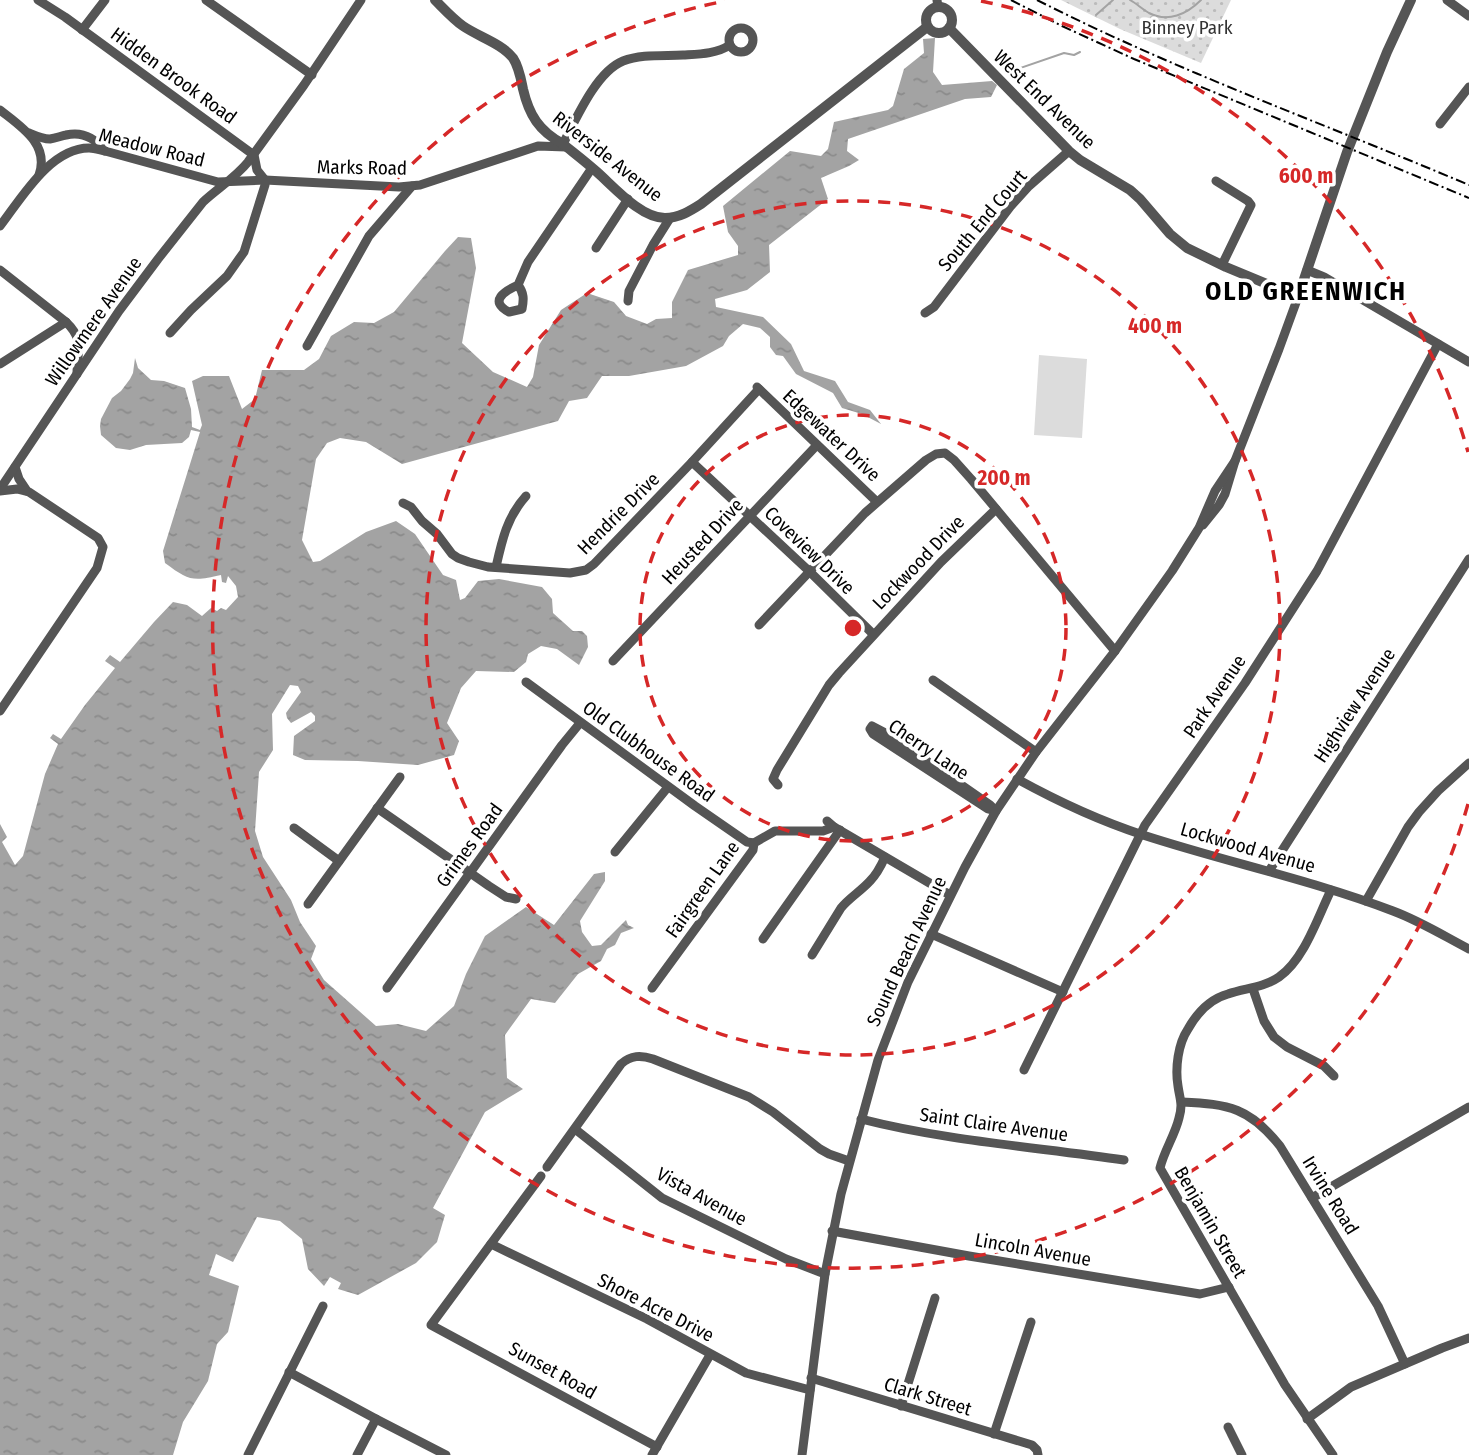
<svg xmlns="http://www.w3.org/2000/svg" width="1469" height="1455" font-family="'Fira Sans Condensed',sans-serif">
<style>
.park{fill:url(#park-dots)}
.pitch{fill:#dcdcdc}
.water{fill:url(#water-ripples)}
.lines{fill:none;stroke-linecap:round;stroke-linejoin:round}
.stream{stroke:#a3a3a3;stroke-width:2}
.minor{stroke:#555;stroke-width:9}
.tertiary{stroke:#555;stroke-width:10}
.rail{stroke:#000;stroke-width:2;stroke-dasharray:10 3.5 2 3.5;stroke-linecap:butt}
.ring{fill:none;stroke:#d62828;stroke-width:3.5;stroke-dasharray:12 9}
.labels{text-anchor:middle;stroke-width:7;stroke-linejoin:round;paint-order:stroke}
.park-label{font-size:19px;fill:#333;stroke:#fff}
.street-label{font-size:19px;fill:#000;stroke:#fff}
.district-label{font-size:26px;font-weight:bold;letter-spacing:2px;fill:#000;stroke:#fff}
.centre{fill:#d62828;stroke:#fff;stroke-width:3.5}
.ring-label{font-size:21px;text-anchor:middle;font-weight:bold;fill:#d62828;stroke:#fff;stroke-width:7;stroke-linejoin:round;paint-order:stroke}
</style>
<defs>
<pattern id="park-dots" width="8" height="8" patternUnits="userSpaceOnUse" patternTransform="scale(1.75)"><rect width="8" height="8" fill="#dcdcdc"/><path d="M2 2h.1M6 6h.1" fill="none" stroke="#bbb" stroke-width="1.8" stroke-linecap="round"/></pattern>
<pattern id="water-ripples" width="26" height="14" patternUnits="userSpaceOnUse" patternTransform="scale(1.75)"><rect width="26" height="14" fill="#a3a3a3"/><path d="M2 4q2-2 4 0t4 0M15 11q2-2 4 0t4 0" fill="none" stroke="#8b8b8b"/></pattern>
</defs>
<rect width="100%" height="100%" fill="#fff"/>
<path class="park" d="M1061,0H1231L1201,63L1120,29Z"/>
<path class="pitch" d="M1039,355L1087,359L1082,438L1034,435Z"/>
<path class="water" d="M935,38L933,72L942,85L992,81L997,85L991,97L965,99L848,139L847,151L859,160L849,166L821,178L828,199L769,245L770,272L747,290L715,299L716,307L763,317L791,344L804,371L835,381L848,402L870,410L881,424L862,414L842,408L833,393L796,374L783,356L776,355L770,347V337L760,328L743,324L729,336L723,346L686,366L629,376H602L587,398L569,401L558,421L402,464L366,442L340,438L327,443L316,459L302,540L313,562L320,561L366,532L396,521L415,534L443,575L456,580L460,600L465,598L478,581L499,579L542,587L552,599L553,613L573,631H582L587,636L588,647L579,665L557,649L541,646L528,654L526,662L514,672L476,671L461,688L447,723L459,741L454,755L418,765L358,761L305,760L293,755L294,736L315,721V716L311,712L291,723L287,718L286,713L301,692L298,686L290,685L272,714L273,750L259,772L255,831L263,857L291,900L300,922L316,946L311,959L324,980L376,1026L398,1024L426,1031L454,1006L466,974L485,936L526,907L554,925L594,874L605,872V881L580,921L582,932L592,946L601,945L626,920L628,925L634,928L621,933L615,945L607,949L601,961L578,974L555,1003L531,999L505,1035L507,1078L523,1089L485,1112L433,1208L445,1215L437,1242L416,1263L358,1295L338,1289L341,1283L330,1277L324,1286L308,1269L302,1239L280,1221L257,1217L233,1262L216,1254L209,1275L239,1286L228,1332L217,1344L208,1381L183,1422L173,1455H0V824L7,837L2,842L15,865L23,856L45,774L58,744L50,738L53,734L61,739L85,705L115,668L105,661L110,655L120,662L154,622L173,602L187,605L202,616L211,608L217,611L221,608L226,610L238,597L236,586L228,576L226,583L222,582L221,575C192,582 188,580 165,563L163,551L200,432L191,430L189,437L182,443L146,445L130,450L116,448L101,435L100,426L101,419L112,398L121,391L130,379L133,373L135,358L138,368L151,380L164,381L185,388L191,409L192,427L200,430L202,425L192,381L203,376H229L242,409L255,399L262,370H304L319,359L331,336L354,322L374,323L394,312L445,251L458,237L471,238L476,268L462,343L493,372L527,387L533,377L539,345L561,310L587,293L614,302L626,316L647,324L656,319L672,318V302L688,270L738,255V246L728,232L723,206L790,151L821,156L828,149L834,122L888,110L893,106L904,69L924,53L923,39Z"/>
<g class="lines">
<g class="stream">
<path d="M1130,0C1137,4 1142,9 1149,13C1168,23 1187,14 1201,0"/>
<path d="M1096,15L1113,0"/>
<path d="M1006,73L1064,53L1074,55L1080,52"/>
</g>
<g class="minor">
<path d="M38,0L65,17L254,155L257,170L265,180V185L244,252L227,276L191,310L170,333"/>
<path d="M206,0L312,75"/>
<path d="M937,0L938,7"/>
<path d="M1447,0L1469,16"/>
<circle cx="741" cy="40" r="12"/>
<path d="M82,30L105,0"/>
<path d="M0,110C20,126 50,144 39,175"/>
<path d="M1440,124L1469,87"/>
<path d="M29,133C36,136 42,139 50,139C56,138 61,136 66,135C83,131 95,138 105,151"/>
<path d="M563,144C576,119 596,72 623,61C641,54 663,56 683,55C699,54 716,54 730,45"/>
<path d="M1216,181L1248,201L1251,205L1222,265"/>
<path d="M0,226C21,199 50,148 89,148C94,148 100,150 105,151L218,182L265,180L399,187L420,185L538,146L566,147"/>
<path d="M596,248L628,199"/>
<path d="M0,270L66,322C85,340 77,351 77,374"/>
<path d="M1307,270L1324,277L1469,362"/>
<path d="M518,285C505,291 488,301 509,312L522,309C524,299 524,293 518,285L528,262L592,168"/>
<path d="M628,301L629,291L653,245L670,218"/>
<path d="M925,313L934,307L1010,207L1029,186L1069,151"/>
<path d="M307,346L369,236L412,186"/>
<path d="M0,364L66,322"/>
<path d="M757,387L877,502"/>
<path d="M692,462L809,571L873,634"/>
<path d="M15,467L19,479L27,491"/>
<path d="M0,489L119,311L158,259L203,202C218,188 235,178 248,162L304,85L361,0"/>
<path d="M0,491L17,489L29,492L98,538L103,547L97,568L0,711"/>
<path d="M403,503L411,507L422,521L437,534L452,554L458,558L469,562L488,567L570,573L586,570L594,564L692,462L759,389"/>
<path d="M1203,525L1219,505L1225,494L1235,461L1279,349L1298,297"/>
<path d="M496,567C502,540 507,517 526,496"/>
<path d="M759,625L865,513L926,460L936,454L945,453L954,460L971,479L1115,651"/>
<path d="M613,661L817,445"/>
<path d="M933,680L1036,752"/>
<path d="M526,682L695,806L747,842L754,843"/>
<path d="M872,726L891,736L990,805L996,811L988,809L873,734L870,729Z"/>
<path d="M1017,779C1057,801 1100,821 1143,835C1226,862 1312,880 1393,911C1420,921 1444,936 1469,949"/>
<path d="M778,785L773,779L777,770L829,685L839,673L941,562L996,509"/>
<path d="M377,808L489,886L506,897L516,899"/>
<path d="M827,821L834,827L950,895"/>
<path d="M294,828L339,861"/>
<path d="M615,852L668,787"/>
<path d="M1269,871L1469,559"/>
<path d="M1331,890C1318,917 1304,960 1279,977C1263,988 1245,988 1228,994C1210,999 1197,1013 1188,1029C1178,1044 1175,1068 1178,1086C1180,1100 1183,1104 1179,1118C1175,1135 1164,1151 1160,1168L1285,1385L1333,1455"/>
<path d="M1366,901L1408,827L1419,812L1438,791L1469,763"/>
<path d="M308,904L400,777"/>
<path d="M931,934L1063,992"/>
<path d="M763,939L840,830"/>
<path d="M812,955L841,908C849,898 861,891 870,881C877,874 881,866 885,857"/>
<path d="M387,988L562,745L580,723"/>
<path d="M652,988L753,850L754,843L775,831H823L834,827"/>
<path d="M1253,989L1264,1021L1274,1037L1287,1047L1324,1066L1334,1076"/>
<path d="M1024,1070L1145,825L1245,683L1317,571L1438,344"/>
<path d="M1182,1102C1229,1104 1250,1108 1280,1146L1378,1306L1405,1364"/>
<path d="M861,1119C947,1141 1036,1147 1124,1160"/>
<path d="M575,1129L662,1198L786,1259L825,1274"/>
<path d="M547,1167L621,1064C631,1055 641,1055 653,1059L749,1097L773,1112L820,1149L829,1154L849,1161"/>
<path d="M541,1176L431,1325L657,1447"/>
<path d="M1312,1198L1469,1107"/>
<path d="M832,1231L969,1256L1200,1294L1229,1287"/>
<path d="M491,1244L647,1319L746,1373L810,1390"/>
<path d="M289,1372L376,1419L446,1455"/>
<path d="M811,1378L1032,1445L1037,1450L1038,1455"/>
<path d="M901,1406L935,1298"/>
<path d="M1307,1419L1351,1387L1442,1348L1469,1338"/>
<path d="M1228,1427L1242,1455"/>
<path d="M994,1434L1031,1322"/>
<path d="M248,1455L323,1306"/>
<path d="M357,1455L376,1419"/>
<path d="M652,1455L710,1355"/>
<path d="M802,1455L825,1274L841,1194L878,1060L908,982L965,867L996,811L1036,752L1115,651L1172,571L1199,528L1215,491L1235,461"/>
</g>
<g class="tertiary">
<path d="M435,0C444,9 453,19 463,26C479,37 501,43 513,58C519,67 521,79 523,89C529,115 539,131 563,144C574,153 586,162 597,172C615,188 641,218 665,218C679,218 690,211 701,204L927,27"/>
<circle cx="939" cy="20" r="13"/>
<path d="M949,28L1069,151L1080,160L1130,190L1140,199L1170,234L1187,248L1226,267L1298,297L1347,152L1387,52L1411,0"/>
</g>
<g class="rail">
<path d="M1011,0L1062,26L1134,59L1469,198"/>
<path d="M1037,0C1177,71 1325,124 1469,185"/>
</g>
</g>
<g class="ring">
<circle cx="853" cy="628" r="213"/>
<circle cx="853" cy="628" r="427"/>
<path d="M1468 804A640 640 0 1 1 725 1M981 1A640 640 0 0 1 1468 452"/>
</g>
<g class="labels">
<g class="park-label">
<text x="1187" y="34">Binney Park</text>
</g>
<g class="street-label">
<text transform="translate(174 75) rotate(36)" y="7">Hidden Brook Road</text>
<text transform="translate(1045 99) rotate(44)" y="7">West End Avenue</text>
<text transform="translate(152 147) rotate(14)" y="7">Meadow Road</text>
<text transform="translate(608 156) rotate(38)" y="7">Riverside Avenue</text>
<text transform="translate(362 167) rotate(1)" y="7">Marks Road</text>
<text transform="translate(982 220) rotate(-50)" y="7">South End Court</text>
<text transform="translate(93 321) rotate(-55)" y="7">Willowmere Avenue</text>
<text transform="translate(832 435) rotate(43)" y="7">Edgewater Drive</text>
<text transform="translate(618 513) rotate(-45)" y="7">Hendrie Drive</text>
<text transform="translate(702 541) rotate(-47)" y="7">Heusted Drive</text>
<text transform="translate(810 550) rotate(44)" y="7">Coveview Drive</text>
<text transform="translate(918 562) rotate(-46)" y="7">Lockwood Drive</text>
<text transform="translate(1214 696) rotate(-56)" y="7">Park Avenue</text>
<text transform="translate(1354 705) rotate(-57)" y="7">Highview Avenue</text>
<text transform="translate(929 749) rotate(34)" y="7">Cherry Lane</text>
<text transform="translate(649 751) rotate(36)" y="7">Old Clubhouse Road</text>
<text transform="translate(469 845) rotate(-54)" y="7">Grimes Road</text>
<text transform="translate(1248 847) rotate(16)" y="7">Lockwood Avenue</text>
<text transform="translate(702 889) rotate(-55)" y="7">Fairgreen Lane</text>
<text transform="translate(906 951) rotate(-65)" y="7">Sound Beach Avenue</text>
<text transform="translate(994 1124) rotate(8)" y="7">Saint Claire Avenue</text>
<text transform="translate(1331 1195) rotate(58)" y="7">Irvine Road</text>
<text transform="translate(702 1196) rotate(29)" y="7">Vista Avenue</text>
<text transform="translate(1211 1222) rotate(60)" y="7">Benjamin Street</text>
<text transform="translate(1033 1249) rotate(10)" y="7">Lincoln Avenue</text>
<text transform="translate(656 1307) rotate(27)" y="7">Shore Acre Drive</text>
<text transform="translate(553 1370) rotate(29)" y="7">Sunset Road</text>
<text transform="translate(928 1396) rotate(17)" y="7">Clark Street</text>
</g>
<g class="district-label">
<text x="1306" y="300">OLD GREENWICH</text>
</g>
</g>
<circle cx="853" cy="628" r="10" class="centre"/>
<g class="ring-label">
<text x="1306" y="183">600 m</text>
<text x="1155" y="333">400 m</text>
<text x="1004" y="485">200 m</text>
</g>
</svg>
